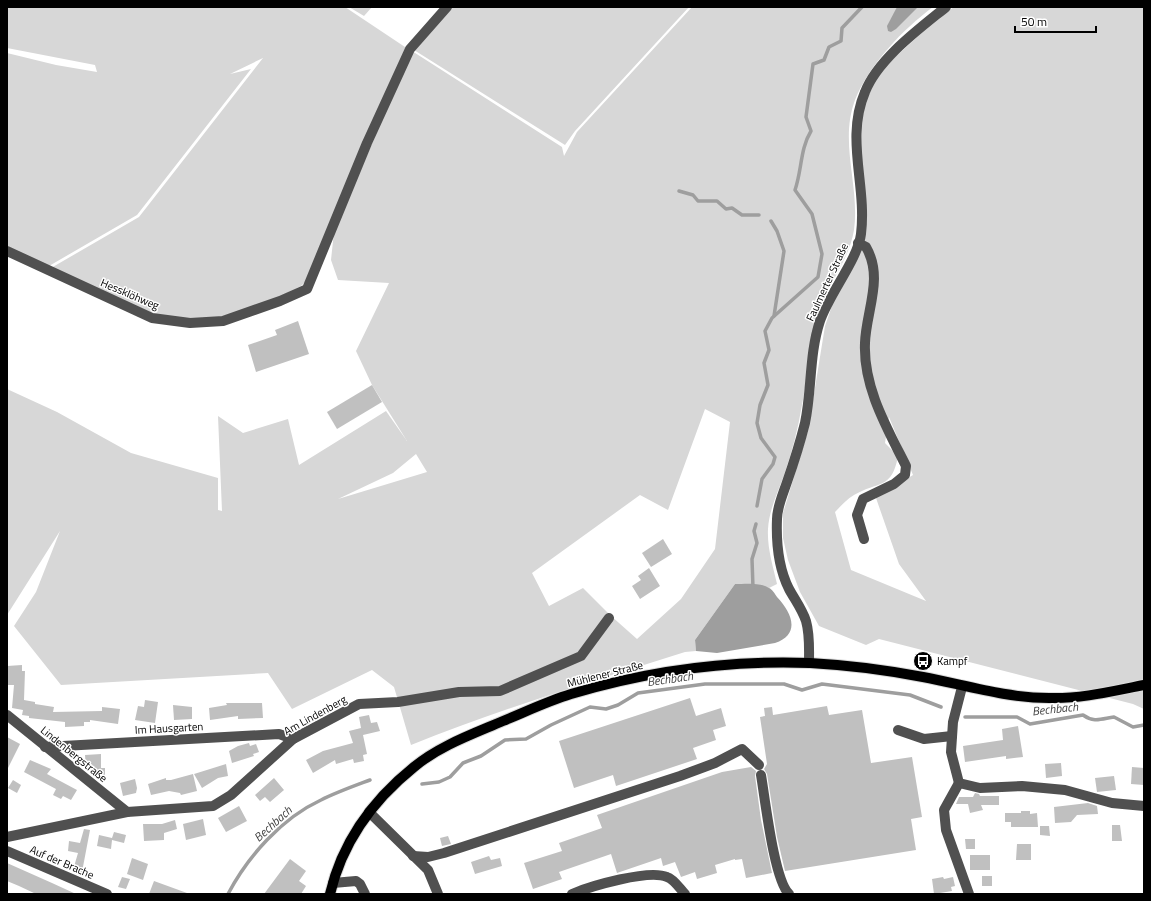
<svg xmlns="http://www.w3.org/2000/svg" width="1151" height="901" font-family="'Titillium Web',sans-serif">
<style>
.green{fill:#d7d7d7;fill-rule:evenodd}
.water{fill:#9e9e9e}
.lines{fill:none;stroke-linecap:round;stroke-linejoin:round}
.stream{stroke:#9e9e9e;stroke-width:3.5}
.building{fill:#c0c0c0}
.major-casing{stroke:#dbdbdb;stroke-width:12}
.minor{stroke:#505050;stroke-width:10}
.major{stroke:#000;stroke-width:10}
.labels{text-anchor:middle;stroke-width:3;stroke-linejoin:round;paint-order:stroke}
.street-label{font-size:11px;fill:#000;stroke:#fff}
.poi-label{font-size:11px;fill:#000;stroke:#fff;text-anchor:start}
.water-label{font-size:12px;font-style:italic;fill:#3f3f3f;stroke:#fff}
</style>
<rect width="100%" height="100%" fill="#fff"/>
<g class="green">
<path d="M7,7H345L408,49L308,279L301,286L273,300L232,316L201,319L175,318L152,313L51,268L139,217L263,58L230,74L251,69L137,215L49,266L7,247V53L56,65L97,72L95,65L7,48Z"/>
<path d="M349,7H372L364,16Z"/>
<path d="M449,7H689L575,131L565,145L414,50Z"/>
<path d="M692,7H933C903,29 869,65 855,100C839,143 860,186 854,230C849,261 826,286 817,316C809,345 808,375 802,405C798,429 792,452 784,475C778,492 769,510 768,529C767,548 773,566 777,584L769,588L752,584H735L695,640L696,651L685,652C593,681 500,709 411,745L394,687L372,670L292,709L268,673L61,685L14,626L36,592L60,531L7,615V389L57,412L131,453L218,478V510L222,511L218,416L243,433L288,419L299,465L386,411L407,441L372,385L356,351L389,283L338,280L331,260L334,232L412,51L562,147L564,156L577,132ZM705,409L730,422L715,549L681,599L637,639L610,615L583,588L549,606L532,573L640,495L668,510ZM416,454L427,472L338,499L393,473Z"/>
<path d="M954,7H1144V709L1133,704L879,639L866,645L819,626L800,592L788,560L783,538V513L808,431L825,326L834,300L864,242L867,213L860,159L862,109L879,72L939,17ZM889,417L913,475L876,498L899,564L926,601L851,570L835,512C841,506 847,499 854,495C878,481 892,490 898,456L885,443Z"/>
</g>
<g class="water">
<path d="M897,7H918L896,29L891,32L888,31L887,26Z"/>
<path d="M735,584C745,584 760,582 769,588C772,589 775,594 777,597C792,613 801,634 775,643L717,653L696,651L695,640Z"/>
</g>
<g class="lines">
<g class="stream">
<path d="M679,191L693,195L698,201H717L726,209L732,208L742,215H759"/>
<path d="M771,221L777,231L784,251L774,316"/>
<path d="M757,506L762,479L773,464L775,457L761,438L757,423L760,405L768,385L764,363L769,350L765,331L772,318L818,277L822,254L812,214L795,190C802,170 800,149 811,131L806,117L813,64L824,60L829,47L841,41L842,28L862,7"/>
<path d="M753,588L752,559L757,543L754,531L756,524"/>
<path d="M965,717H1017L1030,724L1083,715C1094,723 1101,719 1114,717L1133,727L1144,725"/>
<path d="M422,784L439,782L450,777L463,763L481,756L505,740L526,739L551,725L590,707L606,709L618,705L638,693L705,684H784L802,690L822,684L910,695L941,707"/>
<path d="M228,894C248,856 282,818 321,800C337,792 354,786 370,780"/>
</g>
</g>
<g class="building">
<path d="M298,321L309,354L256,372L248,345L277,335L275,330Z"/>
<path d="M372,385L382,402L337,429L327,412Z"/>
<path d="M663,539L672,554L651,567L642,553Z"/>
<path d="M649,568L660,586L640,599L632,586L641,580L638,576Z"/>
<path d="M22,665V671H25L24,700L35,702V704L54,707L53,712L102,711V707L120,709L118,724L90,720V722H84V726L65,727V722L29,718V716L22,715L23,710L12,708L14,685H7V666Z"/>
<path d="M690,698L696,716L721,708L726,726L713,730L716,740L693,748L697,759L616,786L613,775L574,788L559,741Z"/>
<path d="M145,700L158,702L155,723L135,720L138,706L144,707Z"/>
<path d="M226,703H262L263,718L238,719V716L210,720L209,708L227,705Z"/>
<path d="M173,705L192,707V719L174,720Z"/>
<path d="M827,706L829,715L862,710L871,763L912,757L922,817L911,819L916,850L785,871L777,837L767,774L764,769L767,764L760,717L765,716L764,708L772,707L773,715Z"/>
<path d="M369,715L371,723L377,722L380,731L363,735L367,754L363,755L364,761L354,763L353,759L336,764L335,760L313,773L306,760L323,751L353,743L349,731L361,728L359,717Z"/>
<path d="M1018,726L1023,757L1006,759V756L965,762L963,746L1003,740L1002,729Z"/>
<path d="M7,737L20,744L7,770Z"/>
<path d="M249,743L250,746L256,744L259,752L253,754L254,756L232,763L229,751L238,746Z"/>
<path d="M101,754V768H105V777L97,778L96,768L86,769L85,755Z"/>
<path d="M30,760L51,769L47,774L77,790L71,800L63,796L61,799L53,795L56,789L24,772Z"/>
<path d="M1061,763L1062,776L1046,778L1045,764Z"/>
<path d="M226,764L228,776L218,778L202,788L194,774Z"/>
<path d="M751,767L756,771L755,776L761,820L772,873L746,878L742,859L735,860V859L715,865L717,873L697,879L695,872L681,877L675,862L663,866L661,858L617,873L611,854L559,872L562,879L533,889L524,863L562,851L559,843L602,828L597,815L722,772Z"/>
<path d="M1132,767L1144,768V785L1131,784Z"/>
<path d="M193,774L197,791L181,795L180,793L169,791L151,795L148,784L166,778V780H171Z"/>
<path d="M1114,776L1116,790L1097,792L1095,778Z"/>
<path d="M274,778L284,790L270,802L265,797L260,801L255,795Z"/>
<path d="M135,779L137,788L136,793L123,796L120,783Z"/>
<path d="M13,780L21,785L17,793L8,788Z"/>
<path d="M975,793L979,794L980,796H999V805H981L983,810L970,813L968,804H956L959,797H973Z"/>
<path d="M1088,803L1097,806L1098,814L1077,815L1071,822L1055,823L1054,807Z"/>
<path d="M239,806L247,821L226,832L218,818Z"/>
<path d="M1021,811H1030V814L1037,813L1038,827H1011V822H1005V813H1021Z"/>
<path d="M203,819L206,835L186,840L183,824Z"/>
<path d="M175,820L177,829L164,833V840L144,841L143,824H162Z"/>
<path d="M1112,825H1120L1122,841H1112Z"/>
<path d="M1040,826H1049L1050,836L1040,835Z"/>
<path d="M84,829L90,830L82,872L73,870L78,853L68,851L69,841L80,843Z"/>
<path d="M114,832L126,835L124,843L112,840L111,849L97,846L99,835L112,838Z"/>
<path d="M448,836L451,844L442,846L440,838Z"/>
<path d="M965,839H975V849H966Z"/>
<path d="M1017,844H1031V860H1016Z"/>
<rect x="970" y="855" width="20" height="15"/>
<path d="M489,856L491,860L500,858L502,866L475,874L471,862Z"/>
<path d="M132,858L148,864L143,880L127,874Z"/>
<path d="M290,859L306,871L299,881L306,886L301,894H264Z"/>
<path d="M7,863L52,883L76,894H36L19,886L7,881Z"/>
<rect x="982" y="876" width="10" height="10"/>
<path d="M122,877L130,879L126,889L118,887Z"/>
<path d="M943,877L944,879L953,877L955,886L951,887L952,891L934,894L932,879Z"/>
<path d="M154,881L187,893V894H149Z"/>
</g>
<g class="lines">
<g class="major-casing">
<path id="major" d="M330,894C342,843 373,800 414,767C439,746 473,734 503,721C525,712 548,701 571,694C648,671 729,660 810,663C848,665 886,670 923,677C965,685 1006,698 1049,698C1081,699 1113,691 1144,685"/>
</g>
<g class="minor">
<path d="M858,243L866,247C884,278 866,311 865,343C863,387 887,428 906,466L905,475L894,484L863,499L857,515L864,539"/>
<path d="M7,251L152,318L190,323L223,321L280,301L307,289L367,143L410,49L447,7"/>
<path d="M809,663C809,649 810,635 806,621C802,609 795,600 789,589C778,567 776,544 777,519C777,507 783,494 787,482C794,462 800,443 805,423C812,390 809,354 820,321C829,294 858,259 861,234C867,185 845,139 865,92C878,59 919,29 946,7"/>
<path d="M962,687L953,722L951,752L959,783L980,788L1022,786L1065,790L1112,803L1144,806"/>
<path d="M7,715L127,812"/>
<path d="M898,730L924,739L952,736"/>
<path d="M45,747L279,734L293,739"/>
<path d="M761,775C765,798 774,880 789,894"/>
<path d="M959,783L944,810L946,830L969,894"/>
<path d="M369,812L428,870L438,894"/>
<path d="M7,837L127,812L213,806L231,795L293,739L359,704L398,702L459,692L500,691L581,656L609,618"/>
<path d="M7,851L107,894"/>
<path d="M413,856L428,857L444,853L680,776L715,763L742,749L759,765"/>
<path d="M333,883L356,881L360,884L365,894"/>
<path d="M572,894C591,886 649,869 667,877C674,879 680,889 685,894"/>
</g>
<use href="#major" class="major"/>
</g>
<defs>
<g id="bus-disc" transform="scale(1)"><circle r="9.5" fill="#000" stroke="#fff"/><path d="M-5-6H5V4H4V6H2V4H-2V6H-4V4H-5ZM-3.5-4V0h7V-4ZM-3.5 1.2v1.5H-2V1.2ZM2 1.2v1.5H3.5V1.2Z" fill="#fff"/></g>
</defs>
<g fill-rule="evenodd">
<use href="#bus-disc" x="923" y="661"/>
</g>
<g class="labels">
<g class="street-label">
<text transform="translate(827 282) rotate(-65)" y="4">Faulmerter Straße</text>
<text transform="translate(130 294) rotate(23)" y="4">Hessklöhweg</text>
<text transform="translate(605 674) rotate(-14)" y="4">Mühlener Straße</text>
<text transform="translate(315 715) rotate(-29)" y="4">Am Lindenberg</text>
<text transform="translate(169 728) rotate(-3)" y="4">Im Hausgarten</text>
<text transform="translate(74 754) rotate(39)" y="4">Lindenbergstraße</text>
<text transform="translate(62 862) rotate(23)" y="4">Auf der Brache</text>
</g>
<g class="poi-label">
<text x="937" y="665">Kampf</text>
</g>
<g class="water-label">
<text transform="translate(670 679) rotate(-8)" y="4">Bechbach</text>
<text transform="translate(1055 709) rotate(-6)" y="4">Bechbach</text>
<text transform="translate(273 824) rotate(-42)" y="4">Bechbach</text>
</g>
</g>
<rect width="1151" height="901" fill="none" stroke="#000000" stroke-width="16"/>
<path d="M1015 26v6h81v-6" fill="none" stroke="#000000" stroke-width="2"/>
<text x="1021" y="26" font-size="12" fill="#000000" stroke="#ffffff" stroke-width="3" paint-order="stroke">50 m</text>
</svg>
